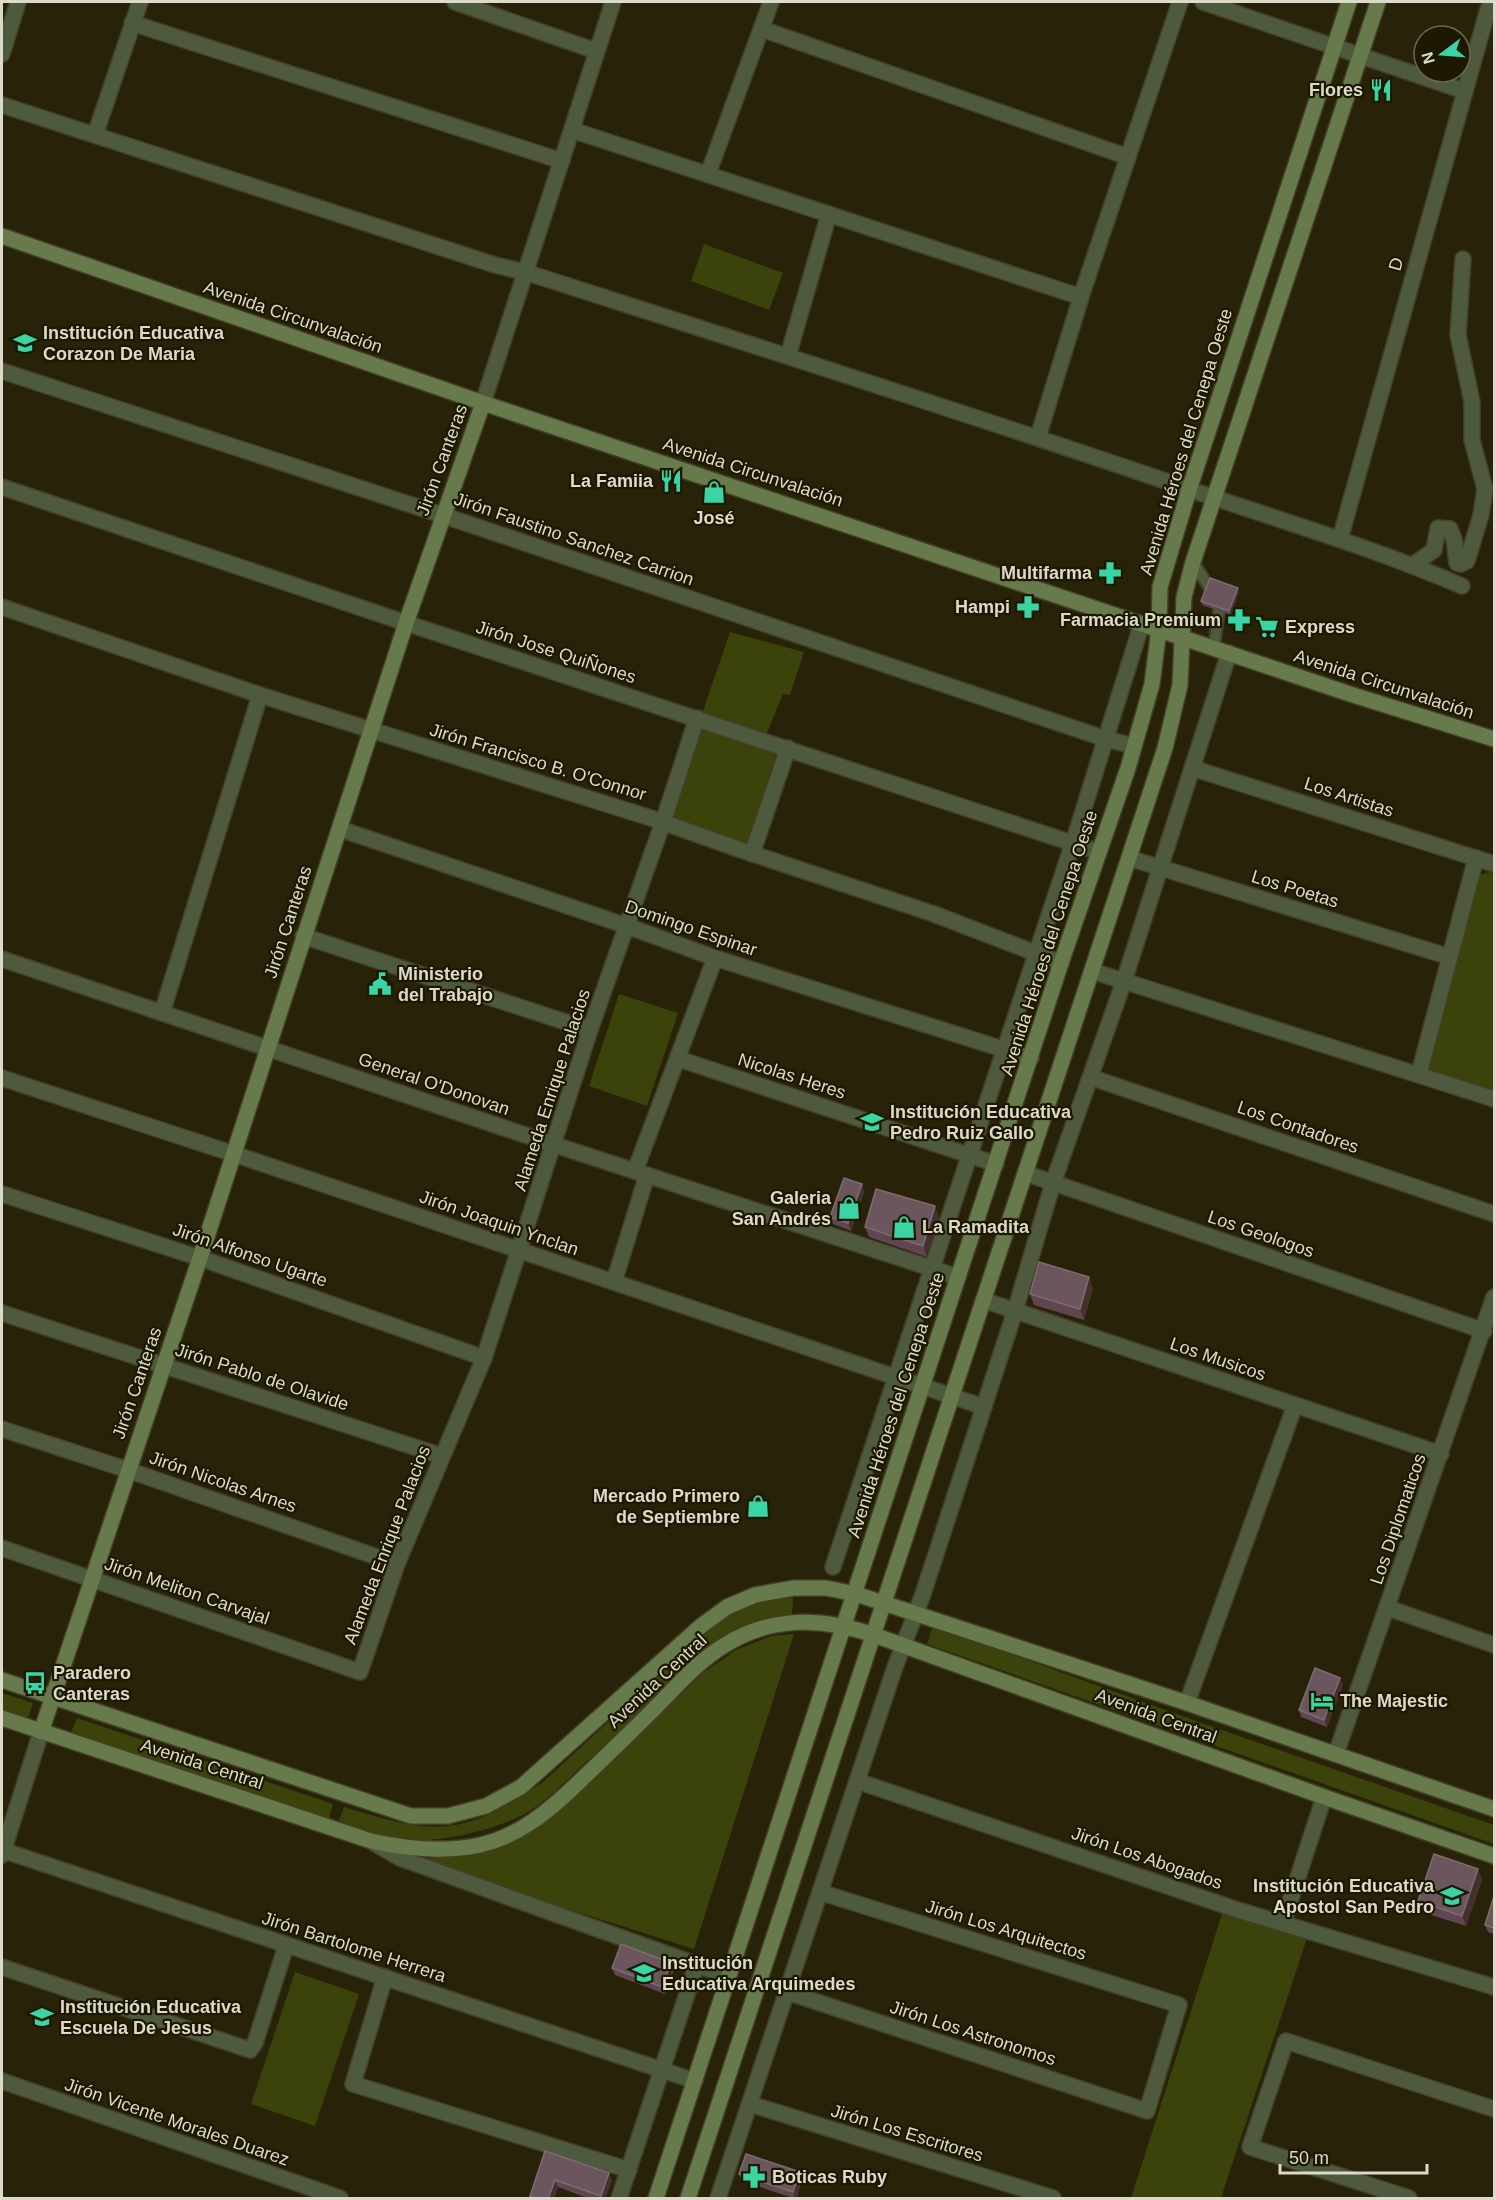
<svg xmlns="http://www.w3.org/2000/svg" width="1496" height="2200" font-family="Arial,sans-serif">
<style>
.green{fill:#3c430a}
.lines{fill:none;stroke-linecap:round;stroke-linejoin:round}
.lane-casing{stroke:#443f27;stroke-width:14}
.street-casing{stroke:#443f27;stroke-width:18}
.secondary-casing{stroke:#443f27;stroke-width:18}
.lane{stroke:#4e5a3e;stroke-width:10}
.street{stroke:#4e5a3e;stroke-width:15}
.secondary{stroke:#677a4c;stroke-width:15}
.wall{fill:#5f4651}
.shaded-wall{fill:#43312e}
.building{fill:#6c565e;stroke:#7e6b6f;stroke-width:1.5}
.labels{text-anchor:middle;stroke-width:4.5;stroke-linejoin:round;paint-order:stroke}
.poi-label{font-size:18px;font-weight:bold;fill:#dddacb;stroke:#1d1801;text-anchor:start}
.street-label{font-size:18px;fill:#dddacb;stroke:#1d1801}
</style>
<rect width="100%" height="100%" fill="#272208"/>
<g class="green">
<path d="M704,244L783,273L769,310L691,281Z"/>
<path d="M730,632L804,652L790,695L783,694L766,735L702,714Z"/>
<path d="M700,724L777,751L746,848L666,821Z"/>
<path d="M1489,872L1494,874V1092L1428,1070L1480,875Z"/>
<path d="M619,994L678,1013L647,1106L589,1086Z"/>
<path d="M784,1597L793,1598L792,1614C737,1618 714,1642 676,1678C644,1709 612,1739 580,1768C564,1782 549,1799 531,1810C504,1828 446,1842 413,1840C388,1839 363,1829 339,1821L344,1807C435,1835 461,1838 542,1783L720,1619L747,1606Z"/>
<path d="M933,1626L1196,1721L1494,1825V1844L927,1644Z"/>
<path d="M794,1634L694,1949L416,1861L490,1847L541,1825L703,1673L736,1650L771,1636Z"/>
<path d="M2,1693L33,1703L28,1718L2,1710Z"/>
<path d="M77,1718L333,1804L329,1818L71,1732Z"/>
<path d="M1223,1911L1308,1935L1221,2198H1131Z"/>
<path d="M295,1972L359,1994L315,2126L251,2104Z"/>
</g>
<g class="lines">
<g class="lane-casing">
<g id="lane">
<path d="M1193,562L1209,587"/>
<path d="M1214,647L1219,610"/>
</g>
</g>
<g class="street-casing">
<g id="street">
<path d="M455,2L596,51"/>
<path d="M1203,2L1464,91"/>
<path d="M132,23L562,161"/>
<path d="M762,29L1128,157"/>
<path d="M2,54L18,2"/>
<path d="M2,105L495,265L525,272C743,342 961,411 1177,485C1272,518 1369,546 1462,586"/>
<path d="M572,130L1081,297"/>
<path d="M95,135L140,2"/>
<path d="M708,174L771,2"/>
<path d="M788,356L829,214"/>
<path d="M2,371L442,515L1106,739L1134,746"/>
<path d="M483,403L613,2"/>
<path d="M1038,437L1081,297L1180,2"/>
<path d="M2,487L406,623L1099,852"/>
<path d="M1340,539L1488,9L1493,2"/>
<path d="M1413,565L1434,550L1438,528L1450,529L1454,539L1457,563L1461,564L1467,561L1481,515L1485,489L1472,440V402L1458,335L1463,259"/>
<path d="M2,607L260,695L654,819L738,849L934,914L1061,963"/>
<path d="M1192,768L1494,864"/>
<path d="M340,829L627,926L715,958L1031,1058"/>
<path d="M752,854L788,748"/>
<path d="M1129,858L1450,957"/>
<path d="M303,936L590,1030"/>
<path d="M2,959L540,1140L958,1277"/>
<path d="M1092,971L1494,1099"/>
<path d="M162,1013L260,695"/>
<path d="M679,1059L996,1164"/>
<path d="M1419,1074L1476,858"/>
<path d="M1090,1077L1494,1214"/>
<path d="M2,1078L234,1154L984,1407"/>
<path d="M635,1171L715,958"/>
<path d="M1025,1173L1484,1331"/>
<path d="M2,1194L200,1258L484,1358"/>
<path d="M614,1282L647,1175"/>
<path d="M983,1300L1441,1454"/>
<path d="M2,1313L442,1456"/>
<path d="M2,1429L128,1470L397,1564"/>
<path d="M2,1548L360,1672L397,1564L484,1358L590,1030L663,822L697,718"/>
<path d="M833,1567L1073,843L1142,623"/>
<path d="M1388,1608L1494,1645"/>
<path d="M1187,1703L1295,1405"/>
<path d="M1336,1754L1494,1297"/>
<path d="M857,1781L1238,1910L1494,1987"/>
<path d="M374,1843L400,1858L728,1976"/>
<path d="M2,1850L695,2081"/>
<path d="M2,1855L41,1732"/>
<path d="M1283,1923L1324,1797"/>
<path d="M2,1967L250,2050L255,2043L286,1946"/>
<path d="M385,1977L353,2084L629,2170"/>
<path d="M787,1992L1147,2111L1179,2005L820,1892"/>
<path d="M2,2081L340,2198"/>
<path d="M750,2104L1053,2198"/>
<path d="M619,2198L697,1964"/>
<path d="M718,2198L895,1667L923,1594L1015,1311L1053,1183L1124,981L1229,653"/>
<path d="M1409,2198L1250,2147L1286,2041L1494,2109"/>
</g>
</g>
<g class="secondary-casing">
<g id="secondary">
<path d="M2,236L483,403L1353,695L1494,739"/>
<path d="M2,1680L411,1816H448L486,1806L521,1787L701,1626L727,1607L755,1595L794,1588H826L856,1594L1187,1703L1494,1809"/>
<path d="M2,1718L371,1841C407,1849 443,1853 480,1845C520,1836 550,1810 579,1782C604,1758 629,1734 654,1709C676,1687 698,1661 725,1645C773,1615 823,1618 874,1635L1330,1799L1494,1856"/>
<path d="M41,1732L200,1258L406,623L483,403"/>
<path d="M656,2198L1061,963L1128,768L1152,684L1159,629L1160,587L1189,490L1349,2"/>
<path d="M688,2198L1165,748L1180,685L1184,597L1193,562L1378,2"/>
</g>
</g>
<use href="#lane" class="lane"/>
<use href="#street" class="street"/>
<use href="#secondary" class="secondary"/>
</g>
<g class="wall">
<path d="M1239,592L1231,615L1202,605L1201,601Z"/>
<path d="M862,1184L864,1192L851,1231L833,1224L830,1217Z"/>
<path d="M939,1217L927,1257L869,1237L865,1227Z"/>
<path d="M1093,1288L1084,1320L1034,1305L1030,1294Z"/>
<path d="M1343,1685L1327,1727L1301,1717L1299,1710Z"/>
<path d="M1478,1869L1482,1880L1466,1926L1422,1912L1418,1901Z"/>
<path d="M1494,1896V1934L1488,1932L1485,1925Z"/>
<path d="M612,1968L674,1971L665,1994L615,1975Z"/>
<path d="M545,2151L609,2173L612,2181L605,2199H590L558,2187L554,2199H531L530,2196Z"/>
<path d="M800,2172L802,2179L796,2199L742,2181L739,2174Z"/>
</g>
<g class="shaded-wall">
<path d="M1238,588L1239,592L1231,615L1229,611Z"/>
<path d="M862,1184L864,1192L851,1231L848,1223Z"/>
<path d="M935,1206L939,1217L927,1257L923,1246Z"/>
<path d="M1089,1277L1093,1288L1084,1320L1080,1309Z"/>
<path d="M1340,1678L1343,1685L1327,1727L1324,1720Z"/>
<path d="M1478,1869L1482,1880L1466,1926L1462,1916Z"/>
<path d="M671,1963L674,1971L665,1994L662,1987Z"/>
<path d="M800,2172L802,2179L795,2199L793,2192Z"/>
<path d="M609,2173L612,2181L605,2199H602L601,2196Z"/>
<path d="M555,2180L558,2187L554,2199H548Z"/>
</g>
<g class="building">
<path d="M1210,578L1238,588L1229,611L1201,601Z"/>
<path d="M844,1178L862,1184L848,1223L830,1217Z"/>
<path d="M876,1189L935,1206L923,1246L865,1227Z"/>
<path d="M1039,1262L1089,1277L1080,1309L1030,1294Z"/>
<path d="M1315,1668L1340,1678L1324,1720L1299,1710Z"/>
<path d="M1434,1854L1478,1869L1462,1916L1418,1901Z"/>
<path d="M1494,1896V1928L1485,1925Z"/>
<path d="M621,1944L671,1963L662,1987L612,1968Z"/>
<path d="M545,2151L609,2173L601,2196L555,2180L548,2199H538L530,2196Z"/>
<path d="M746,2154L800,2172L793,2192L739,2174Z"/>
</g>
<defs>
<g id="restaurant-bare" transform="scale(1.8)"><path d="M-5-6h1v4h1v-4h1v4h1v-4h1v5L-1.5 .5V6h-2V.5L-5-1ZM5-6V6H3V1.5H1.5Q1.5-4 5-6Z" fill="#3ad4a5" stroke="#1d1801" stroke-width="2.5" paint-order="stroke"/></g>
<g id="school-bare" transform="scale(1.8)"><path d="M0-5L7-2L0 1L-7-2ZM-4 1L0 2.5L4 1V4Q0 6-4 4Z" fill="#3ad4a5" stroke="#1d1801" stroke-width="2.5" paint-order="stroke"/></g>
<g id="shop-bare" transform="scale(1.8)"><path d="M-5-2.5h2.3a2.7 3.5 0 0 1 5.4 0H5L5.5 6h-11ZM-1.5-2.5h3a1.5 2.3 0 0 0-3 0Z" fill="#3ad4a5" stroke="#1d1801" stroke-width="2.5" paint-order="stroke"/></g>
<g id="pharmacy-bare" transform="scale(1.8)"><path d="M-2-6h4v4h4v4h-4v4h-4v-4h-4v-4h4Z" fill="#3ad4a5" stroke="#1d1801" stroke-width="2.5" paint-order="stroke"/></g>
<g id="supermarket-bare" transform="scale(1.8)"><path d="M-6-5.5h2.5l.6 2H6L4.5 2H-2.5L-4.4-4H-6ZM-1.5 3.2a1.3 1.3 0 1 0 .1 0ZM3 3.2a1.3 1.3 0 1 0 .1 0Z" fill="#3ad4a5" stroke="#1d1801" stroke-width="2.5" paint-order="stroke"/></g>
<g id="civic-bare" transform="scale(1.8)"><path d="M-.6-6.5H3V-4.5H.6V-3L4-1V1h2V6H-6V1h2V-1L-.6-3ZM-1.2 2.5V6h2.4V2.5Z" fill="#3ad4a5" stroke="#1d1801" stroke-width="2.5" paint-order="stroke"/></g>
<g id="bus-bare" transform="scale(1.8)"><path d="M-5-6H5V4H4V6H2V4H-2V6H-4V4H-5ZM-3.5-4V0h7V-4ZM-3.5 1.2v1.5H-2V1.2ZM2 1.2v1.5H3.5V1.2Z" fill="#3ad4a5" stroke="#1d1801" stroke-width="2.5" paint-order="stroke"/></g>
<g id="hotel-bare" transform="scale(1.8)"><path d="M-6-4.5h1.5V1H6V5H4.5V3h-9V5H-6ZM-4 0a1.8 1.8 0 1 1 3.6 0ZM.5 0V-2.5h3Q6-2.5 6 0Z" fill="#3ad4a5" stroke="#1d1801" stroke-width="2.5" paint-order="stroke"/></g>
</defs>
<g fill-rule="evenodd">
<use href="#restaurant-bare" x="1381" y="90"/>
<use href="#school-bare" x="25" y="343"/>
<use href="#restaurant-bare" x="671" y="481"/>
<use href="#shop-bare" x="714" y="492"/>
<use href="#pharmacy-bare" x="1110" y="573"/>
<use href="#pharmacy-bare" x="1028" y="607"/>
<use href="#pharmacy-bare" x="1239" y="620"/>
<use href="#supermarket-bare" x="1267" y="627"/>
<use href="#civic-bare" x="380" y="984"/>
<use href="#school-bare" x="872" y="1122"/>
<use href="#shop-bare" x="849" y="1208"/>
<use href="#shop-bare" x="904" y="1227"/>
<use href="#shop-bare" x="758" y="1506"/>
<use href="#bus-bare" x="35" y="1683"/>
<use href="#hotel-bare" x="1322" y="1701"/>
<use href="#school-bare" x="1452" y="1896"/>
<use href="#school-bare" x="644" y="1973"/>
<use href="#school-bare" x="42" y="2017"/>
<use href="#pharmacy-bare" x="754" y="2177"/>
</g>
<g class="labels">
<g class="poi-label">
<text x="1363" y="96" text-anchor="end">Flores</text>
<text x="43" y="339">Institución Educativa<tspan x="43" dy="21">Corazon De Maria</tspan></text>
<text x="653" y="487" text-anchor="end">La Famiia</text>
<text x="714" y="524" text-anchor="middle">José</text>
<text x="1092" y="579" text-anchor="end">Multifarma</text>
<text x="1010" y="613" text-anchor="end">Hampi</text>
<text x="1221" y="626" text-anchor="end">Farmacia Premium</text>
<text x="1285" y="633">Express</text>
<text x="398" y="980">Ministerio<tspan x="398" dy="21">del Trabajo</tspan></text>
<text x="890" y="1118">Institución Educativa<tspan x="890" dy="21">Pedro Ruiz Gallo</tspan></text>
<text x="831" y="1204" text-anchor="end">Galeria<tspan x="831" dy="21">San Andrés</tspan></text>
<text x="922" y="1233">La Ramadita</text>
<text x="740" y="1502" text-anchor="end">Mercado Primero<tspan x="740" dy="21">de Septiembre</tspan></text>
<text x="53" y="1679">Paradero<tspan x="53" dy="21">Canteras</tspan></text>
<text x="1340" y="1707">The Majestic</text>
<text x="1434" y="1892" text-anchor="end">Institución Educativa<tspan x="1434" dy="21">Apostol San Pedro</tspan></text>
<text x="662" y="1969">Institución<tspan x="662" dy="21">Educativa Arquimedes</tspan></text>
<text x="60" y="2013">Institución Educativa<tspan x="60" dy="21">Escuela De Jesus</tspan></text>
<text x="772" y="2183">Boticas Ruby</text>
</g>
<g class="street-label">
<text transform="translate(1396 264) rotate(-74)" y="6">D</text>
<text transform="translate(293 317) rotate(19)" y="6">Avenida Circunvalación</text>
<text transform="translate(1186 442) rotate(-73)" y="6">Avenida Héroes del Cenepa Oeste</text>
<text transform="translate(442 460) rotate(-70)" y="6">Jirón Canteras</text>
<text transform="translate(753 472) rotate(18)" y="6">Avenida Circunvalación</text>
<text transform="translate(574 539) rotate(19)" y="6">Jirón Faustino Sanchez Carrion</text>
<text transform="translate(556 652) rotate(18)" y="6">Jirón Jose QuiÑones</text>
<text transform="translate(1384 684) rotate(18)" y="6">Avenida Circunvalación</text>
<text transform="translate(538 762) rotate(17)" y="6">Jirón Francisco B. O'Connor</text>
<text transform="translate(1349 797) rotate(18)" y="6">Los Artistas</text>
<text transform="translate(1295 889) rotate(17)" y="6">Los Poetas</text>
<text transform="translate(288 922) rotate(-72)" y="6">Jirón Canteras</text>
<text transform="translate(691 928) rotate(19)" y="6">Domingo Espinar</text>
<text transform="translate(1049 943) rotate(-72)" y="6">Avenida Héroes del Cenepa Oeste</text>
<text transform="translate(792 1076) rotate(18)" y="6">Nicolas Heres</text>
<text transform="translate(434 1084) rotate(19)" y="6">General O'Donovan</text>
<text transform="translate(552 1090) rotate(-72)" y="6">Alameda Enrique Palacios</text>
<text transform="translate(1298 1127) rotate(19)" y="6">Los Contadores</text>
<text transform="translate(499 1223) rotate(19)" y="6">Jirón Joaquin Ynclan</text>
<text transform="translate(1261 1234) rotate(19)" y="6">Los Geologos</text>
<text transform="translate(250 1255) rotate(19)" y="6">Jirón Alfonso Ugarte</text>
<text transform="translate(1218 1359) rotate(19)" y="6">Los Musicos</text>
<text transform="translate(262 1377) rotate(18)" y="6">Jirón Pablo de Olavide</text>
<text transform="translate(137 1383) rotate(-71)" y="6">Jirón Canteras</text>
<text transform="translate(896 1405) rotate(-72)" y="6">Avenida Héroes del Cenepa Oeste</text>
<text transform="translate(223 1482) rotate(19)" y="6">Jirón Nicolas Arnes</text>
<text transform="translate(1398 1519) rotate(-71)" y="6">Los Diplomaticos</text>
<text transform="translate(387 1545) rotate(-69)" y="6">Alameda Enrique Palacios</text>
<text transform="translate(187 1591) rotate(19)" y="6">Jirón Meliton Carvajal</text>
<text transform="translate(657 1681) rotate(-43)" y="6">Avenida Central</text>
<text transform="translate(1156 1716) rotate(20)" y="6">Avenida Central</text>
<text transform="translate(202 1764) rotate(18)" y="6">Avenida Central</text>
<text transform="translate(1147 1858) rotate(19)" y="6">Jirón Los Abogados</text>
<text transform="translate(1006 1930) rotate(17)" y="6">Jirón Los Arquitectos</text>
<text transform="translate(354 1947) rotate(18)" y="6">Jirón Bartolome Herrera</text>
<text transform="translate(973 2033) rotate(18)" y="6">Jirón Los Astronomos</text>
<text transform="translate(177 2122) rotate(19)" y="6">Jirón Vicente Morales Duarez</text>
<text transform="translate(907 2133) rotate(17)" y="6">Jirón Los Escritores</text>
</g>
</g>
<rect width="1496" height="2200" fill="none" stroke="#dddacb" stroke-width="6"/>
<g transform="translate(1442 54) rotate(254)"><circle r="28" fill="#1d1801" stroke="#6a6652" stroke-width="1.5"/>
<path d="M0-4.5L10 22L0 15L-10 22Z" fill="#3ad4a5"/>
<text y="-9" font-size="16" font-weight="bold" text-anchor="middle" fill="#dddacb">N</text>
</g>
<path d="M1280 2164v9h147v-9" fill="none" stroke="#dddacb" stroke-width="3"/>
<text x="1289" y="2164" font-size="18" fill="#dddacb" stroke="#1d1801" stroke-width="4.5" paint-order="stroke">50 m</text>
</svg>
